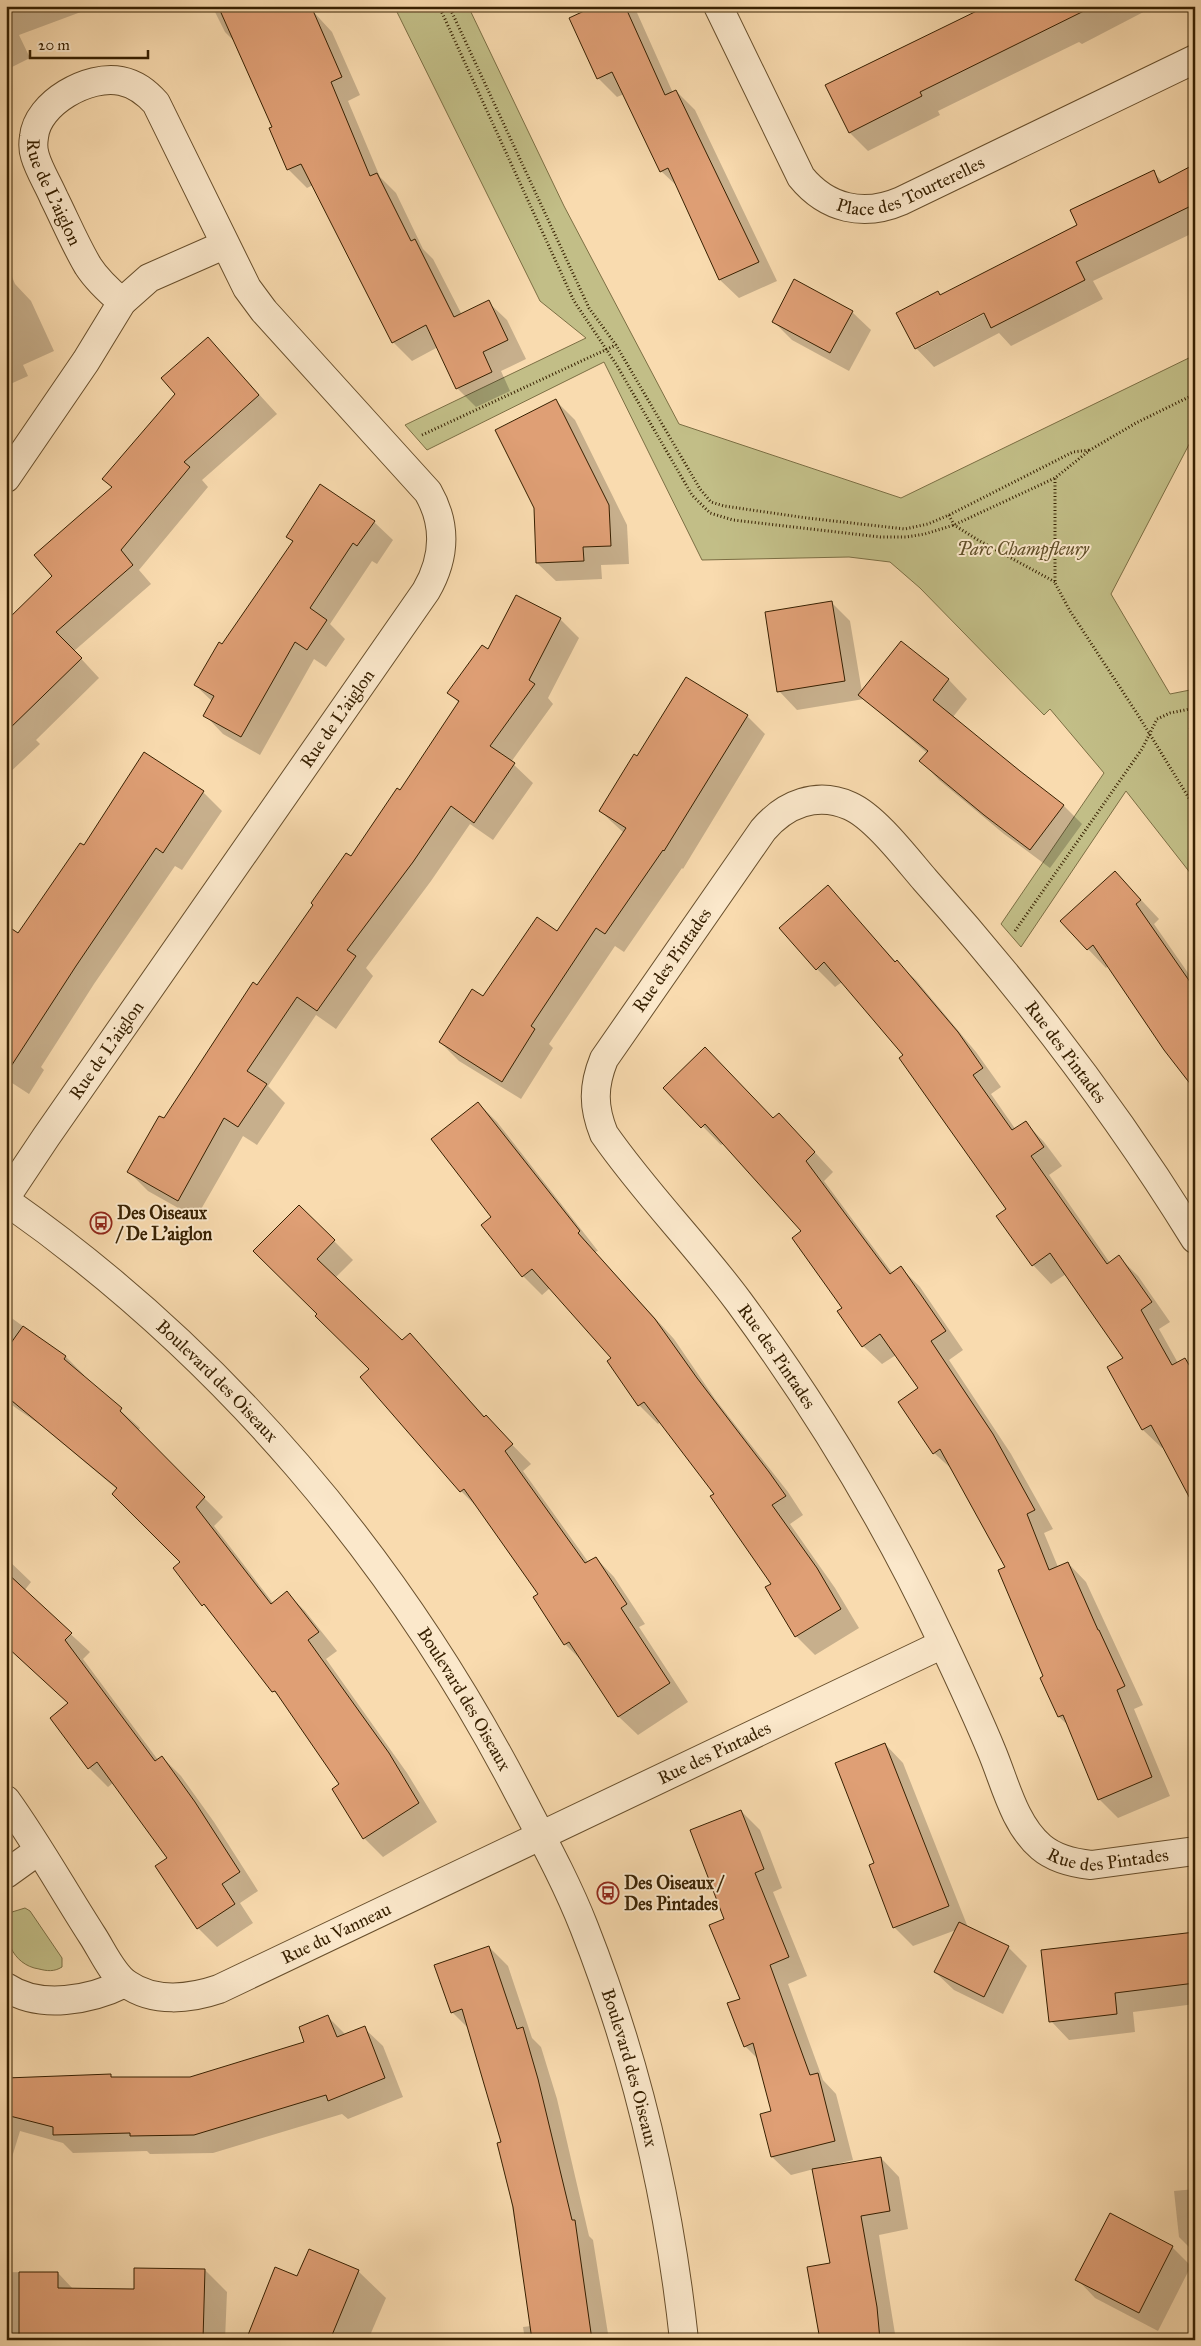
<svg xmlns="http://www.w3.org/2000/svg" width="1201" height="2346" font-family="'IM FELL Great Primer',serif">
<style>
.green{fill:#c2be87;stroke:#7c6f44}
.shadow{fill:#0003;fill-rule:evenodd}
.building{fill:#df9f75;stroke:#372001}
.lines{fill:none;stroke-linecap:round;stroke-linejoin:round}
.minor-casing{stroke:#684f2c;stroke-width:30}
.tertiary-casing{stroke:#684f2c;stroke-width:30}
.path{stroke:#372001;stroke-width:3;stroke-dasharray:1 2.5;stroke-linecap:butt}
.minor{stroke:#fbe8cb;stroke-width:28}
.tertiary{stroke:#fbe8cb;stroke-width:28}
.labels{text-anchor:middle;stroke-width:4;stroke-linejoin:round;paint-order:stroke}
.street-label{font-size:18px;fill:#372001;stroke:#fbe8cb}
.park-label{font-size:18px;font-style:italic;fill:#614f29;stroke:#fbe8cb}
.poi-label{font-size:18px;font-weight:bold;fill:#372001;stroke:#fbe8cb;text-anchor:start}
</style>
<rect width="100%" height="100%" fill="#f9dbaf"/>
<filter id="stains"><feTurbulence type="fractalNoise" baseFrequency=".004" numOctaves="4"/><feColorMatrix values="0 0 0 0 .2 0 0 0 0 .09 0 0 0 0 .02 0 0 0 .5 -.17"/></filter>
<radialGradient id="worn" r=".72"><stop offset=".6" stop-color="#630" stop-opacity="0"/><stop offset="1" stop-color="#630" stop-opacity=".3"/></radialGradient>
<g class="green">
<path d="M394,6H468L564,206L679,424L901,498L1195,355V433L1111,594L1170,694L1195,689V727L1189,728L1195,739V879L1126,791L1021,947L1001,924L1104,773L1050,709L1044,715L920,588L890,562L849,557L702,560L604,362L427,450L405,425L586,338L540,301Z"/>
<path d="M25,1908L30,1911L62,1958V1967C54,1972 47,1971 39,1969C12,1965 0,1935 12,1912Z"/>
</g>
<g class="shadow">
<path d="M6,6H97L19,35L30,58L6,70Z"/>
<path d="M212,6H308L332,32L360,95L348,101L380,177L396,193L423,249L433,259L462,315L488,302L507,320L526,359L501,371L510,391L476,407L457,388L438,347L412,361L393,342L313,185L307,188L288,169L274,127L235,42L225,32Z"/>
<path d="M584,6H634L673,93L676,91L695,110L777,281L739,298L720,280L679,188L661,171L624,94L617,97L598,78Z"/>
<path d="M994,6H1155L1082,44L1079,42L938,111L940,115L868,151L850,133L826,85L898,49L899,51Z"/>
<path d="M1195,166V232L1093,281L1103,299L1011,346L999,333L934,367L916,348L938,293L941,296L1079,226L1153,172L1163,182ZM989,309L990,311L921,347V344Z"/>
<path d="M6,262L15,284L31,301L54,351L23,365L28,376L6,386Z"/>
<path d="M852,312L871,330L849,371L792,340L773,321Z"/>
<path d="M208,338L277,414L202,480L208,487L139,570L151,584L74,651L99,678L36,740L40,744L6,776V623L54,576L177,394Z"/>
<path d="M556,401L575,420L627,525L629,564L601,565L602,579L556,581L537,563Z"/>
<path d="M374,522L393,540L377,564L372,561L330,624L345,639L326,667L314,659L260,755L223,734L205,715L213,702L195,685L293,542L288,537Z"/>
<path d="M832,603L850,621L862,692L901,643L949,680L967,699L953,717L1019,772L1064,806L1082,824L1050,868L1004,834L939,780L921,761L927,753L864,699L797,710L779,691Z"/>
<path d="M560,619L579,638L548,698L553,704L511,762L533,783L493,840L470,824L431,881L366,968L373,976L336,1029L316,1015L268,1086L285,1103L257,1145L243,1136L196,1218L148,1191L129,1172L257,987L400,792L459,703L448,692L488,651Z"/>
<path d="M747,716L765,734L683,869L682,868L624,952L615,946L549,1044L553,1048L521,1099L459,1061L440,1042L557,932L624,833L600,811L637,758Z"/>
<path d="M203,792L222,811L182,870L175,866L94,984L41,1067L44,1070L29,1094L9,1081L6,1084V952L84,847Z"/>
<path d="M1115,872L1159,919L1154,924L1195,983V1088L1108,966L1106,968L1088,949Z"/>
<path d="M828,887L896,962L916,980L976,1052L1001,1087L991,1094L1016,1130L1026,1123L1044,1142L1062,1166L1049,1175L1110,1263L1119,1257L1138,1276L1170,1322L1159,1329L1178,1363L1185,1359L1195,1369V1507L1164,1447L1162,1448L1143,1430L1109,1368L1125,1358L1066,1274L1051,1284L1033,1265L1008,1210L904,1056L842,982L835,987L817,969Z"/>
<path d="M665,1088L773,1119L797,1133L833,1172L824,1181L893,1274L901,1268L920,1287L963,1350L949,1360L1011,1454L1053,1529L1044,1533L1058,1567L1068,1563L1086,1582L1143,1705L1134,1709L1170,1796L1118,1818L1099,1799L1070,1727L1059,1717L1042,1678L1045,1677L1007,1568L954,1471L934,1453L920,1389L896,1355L882,1364L863,1346L803,1231L724,1143L721,1145Z"/>
<path d="M478,1103L497,1122L598,1251L595,1252L674,1339L715,1399L788,1492L803,1515L790,1524L835,1588L859,1628L815,1655L796,1636L772,1584L716,1494L660,1422L658,1424L639,1405L609,1362L613,1359L550,1288L542,1295L523,1276L483,1225L493,1218Z"/>
<path d="M299,1206L353,1260L335,1278L402,1341L410,1334L485,1417L531,1464L523,1471L589,1563L596,1558L614,1577L645,1624L639,1627L688,1702L638,1735L619,1717L583,1662L565,1644L539,1594L480,1510L461,1491L371,1369L319,1314Z"/>
<path d="M6,1314L66,1357L84,1375L83,1377L140,1428L138,1431L223,1517L214,1526L273,1603L287,1593L305,1611L337,1651L326,1659L407,1773L437,1822L383,1857L364,1838L341,1785L284,1703L174,1568L182,1563L118,1490L42,1426L6,1401Z"/>
<path d="M6,1558L31,1582L24,1591L90,1652L83,1659L158,1760L162,1757L181,1776L214,1822L258,1891L240,1903L253,1923L217,1947L198,1928L157,1866L168,1859L114,1782L108,1787L89,1768L70,1704L6,1645Z"/>
<path d="M885,1744L903,1763L967,1925L965,1926L1008,1947L1027,1966L1003,2014L954,1990L935,1972L956,1930L913,1946L895,1928L870,1865L876,1863Z"/>
<path d="M741,1811L760,1830L782,1888L773,1892L807,1976L788,1984L823,2080L836,2094L853,2160L833,2165L834,2167L881,2158L899,2177L908,2229L879,2235L896,2340H821L831,2264L814,2169L791,2175L772,2157V2112L759,2060L745,2046L741,1999L726,1920Z"/>
<path d="M1195,1934V2004L1133,2012L1135,2032L1069,2040L1051,2021Z"/>
<path d="M489,1947L508,1966L532,2038L541,2047L557,2099L589,2236L593,2240L609,2340H525L523,2327L531,2326L502,2143L469,2029L452,2012Z"/>
<path d="M328,2017L346,2035L364,2028L383,2046L403,2097L348,2119L342,2114L213,2153L150,2154L147,2151L73,2153L63,2143L20,2131L6,2177V2075L18,2078L110,2076L113,2079L190,2078L306,2042Z"/>
<path d="M1195,2189V2253L1179,2237L1174,2191Z"/>
<path d="M1172,2247L1191,2266L1158,2331L1095,2298L1077,2279Z"/>
<path d="M205,2270L227,2292L225,2340H6V2272L58,2273L74,2290H135Z"/>
<path d="M358,2271L386,2298L368,2340H247L298,2278Z"/>
<path d="M1077,2334H1144L1150,2340H1077Z"/>
</g>
<g class="building">
<path d="M218,6H311L342,77L331,82L370,176L377,173L411,241L415,239L454,317L489,300L508,340L483,352L492,372L456,389L426,325L392,343L301,164L287,170L269,128L272,127Z"/>
<path d="M595,6H625L665,95L676,90L759,262L719,280L668,168L660,172L612,72L597,79L569,18Z"/>
<path d="M987,6H1094L920,92L922,96L849,133L825,85Z"/>
<path d="M1195,164V204L1076,262L1085,280L991,328L984,313L915,349L896,313L938,291L940,295L1077,225L1070,210L1154,170L1159,183Z"/>
<path d="M794,279L853,311L830,353L772,322Z"/>
<path d="M208,337L259,395L184,462L190,467L121,550L133,565L56,632L82,658L6,732V621L52,576L34,555L112,487L102,479L175,394L161,378Z"/>
<path d="M556,399L609,505L611,546L583,547L584,561L536,563L534,508L495,430Z"/>
<path d="M320,484L375,521L357,546L353,543L310,608L327,620L307,650L295,642L241,737L203,716L214,696L194,685L219,642L222,644L293,541L286,537Z"/>
<path d="M516,595L561,618L529,680L535,684L490,746L515,763L474,823L451,806L413,862L347,950L356,956L317,1011L297,997L247,1071L267,1084L238,1127L224,1118L178,1201L127,1172L159,1116L164,1118L253,982L257,985L313,905L311,903L346,853L351,856L397,788L400,790L459,701L447,693L482,645L488,649Z"/>
<path d="M832,601L845,681L777,692L765,612Z"/>
<path d="M901,641L949,679L933,700L1020,771L1064,805L1030,850L984,815L919,761L928,751L858,695Z"/>
<path d="M686,677L748,715L664,851L663,850L605,934L596,928L531,1026L535,1029L502,1082L439,1042L472,989L483,996L537,917L557,931L626,828L599,811L634,754L637,756Z"/>
<path d="M144,752L204,791L163,853L156,848L76,966L6,1074V925L18,933L80,843L84,845Z"/>
<path d="M1115,871L1141,900L1136,904L1195,989V1090L1164,1050L1093,945L1087,950L1060,921Z"/>
<path d="M828,885L895,962L897,960L958,1032L983,1068L973,1075L1012,1130L1026,1121L1044,1147L1031,1156L1107,1264L1119,1255L1152,1302L1141,1310L1172,1365L1185,1358L1195,1375V1508L1151,1425L1142,1430L1107,1367L1123,1358L1050,1253L1032,1266L996,1216L1006,1209L899,1058L903,1055L824,962L816,970L779,928Z"/>
<path d="M705,1047L773,1118L779,1113L815,1152L806,1161L890,1274L901,1266L946,1331L931,1341L993,1434L1035,1510L1027,1514L1049,1570L1068,1562L1098,1630H1099L1125,1686L1117,1690L1152,1777L1098,1800L1063,1715L1058,1717L1040,1678L1043,1676L998,1570L1005,1567L940,1449L933,1454L898,1402L918,1388L880,1334L862,1347L837,1311L842,1308L792,1238L801,1231L705,1124L701,1128L663,1088Z"/>
<path d="M478,1102L580,1231L578,1233L655,1319L697,1378L769,1472L786,1496L772,1505L817,1568L841,1609L795,1637L765,1587L771,1584L710,1496L714,1494L644,1402L638,1406L607,1361L611,1358L532,1269L522,1277L481,1225L491,1217L431,1139Z"/>
<path d="M299,1205L335,1240L317,1259L402,1340L410,1333L484,1417L486,1415L513,1444L505,1451L585,1563L596,1557L627,1604L621,1608L670,1683L618,1717L569,1642L564,1645L533,1597L538,1594L464,1489L460,1492L360,1377L369,1369L315,1316L317,1314L253,1251Z"/>
<path d="M23,1326L66,1356L64,1359L122,1408L120,1411L205,1497L196,1507L271,1604L287,1591L319,1632L308,1640L389,1753L419,1803L363,1839L332,1789L339,1784L275,1691L272,1692L204,1604L202,1606L173,1568L180,1562L112,1494L117,1488L6,1396V1350Z"/>
<path d="M6,1572L72,1633L65,1640L155,1761L162,1756L195,1802L240,1872L222,1884L235,1904L197,1929L155,1866L167,1858L97,1762L88,1769L50,1718L68,1703L6,1646Z"/>
<path d="M885,1743L949,1906L893,1928L869,1865L874,1863L835,1763Z"/>
<path d="M741,1810L764,1869L755,1873L789,1957L770,1965L810,2075L818,2073L835,2141L771,2157L760,2114L771,2111L753,2043L744,2047L727,2003L740,1999L709,1925L724,1919L690,1830Z"/>
<path d="M959,1922L1009,1946L984,1997L934,1972Z"/>
<path d="M1195,1932V1983L1115,1993L1117,2014L1049,2022L1041,1950Z"/>
<path d="M489,1946L517,2029L523,2027L538,2079L572,2220H575L592,2340H532L513,2207L497,2143L501,2142L462,2009L451,2013L434,1965Z"/>
<path d="M328,2015L337,2037L365,2026L385,2078L328,2101L326,2095L194,2135L130,2136V2133L53,2135V2127L6,2115V2078L111,2074V2077H190L304,2042L299,2027Z"/>
<path d="M881,2157L890,2211L861,2216L877,2307L880,2340H820L807,2267L830,2263L812,2169Z"/>
<path d="M1110,2213L1173,2246L1139,2313L1075,2280Z"/>
<path d="M309,2249L359,2270L330,2340H246L275,2267L297,2276Z"/>
<path d="M134,2268L205,2269L203,2340H19V2272H58V2288L134,2289Z"/>
</g>
<g class="lines">
<g class="minor-casing">
<g id="minor">
<path id="s1" d="M718,6L801,177C827,209 864,217 901,201L1195,59"/>
<path d="M6,478L86,361L122,302L149,278L224,245"/>
<path id="s2" d="M6,1197L46,1137L426,591C445,558 447,525 428,492L264,311L247,288L156,103C146,92 136,84 121,81C89,74 37,103 34,137C33,143 33,150 35,156C39,170 48,184 54,198C65,220 75,244 88,266C97,280 109,291 122,302"/>
<path id="s3" d="M1195,1239C1116,1111 1025,992 925,880C906,858 875,817 850,806C817,791 785,804 763,830L604,1059C593,1086 593,1107 604,1134C645,1193 696,1244 739,1302C816,1407 885,1520 940,1637C958,1675 976,1713 992,1752C1005,1783 1014,1824 1041,1847C1055,1859 1073,1863 1091,1865L1195,1851"/>
<path id="s4" d="M6,1800C37,1843 63,1890 92,1935C102,1950 112,1974 127,1984C154,2003 190,1999 219,1989L943,1644"/>
<path d="M6,1874L38,1851"/>
<path d="M6,1987C40,2010 91,2000 125,1983"/>
</g>
</g>
<g class="tertiary-casing">
<g id="tertiary">
<path id="s5" d="M6,1201C223,1353 396,1558 518,1792C541,1836 566,1881 584,1927C636,2059 669,2199 684,2340"/>
</g>
</g>
<g class="path">
<path d="M439,6L574,301L616,364L692,495L710,513L733,520L880,537H906L925,534L954,525L1055,478"/>
<path d="M449,6L589,308L616,345L700,489L711,502L724,506L807,518L905,529L928,524L949,515L1073,452L1090,450"/>
<path d="M1195,394L1136,423L1090,450L1055,478V583L1070,611L1138,715L1195,808"/>
<path d="M422,435L616,345"/>
<path d="M949,515L954,525L978,540L1055,582"/>
<path d="M1015,931L1142,749L1157,719L1170,713L1195,708"/>
</g>
<use href="#minor" class="minor"/>
<use href="#tertiary" class="tertiary"/>
</g>
<defs>
<g id="bus-ring" transform="scale(1.125)"><circle r="9.5" fill="#fbe8cb" stroke="#8f2418" stroke-width="1.5"/><path d="M-5-6H5V4H4V6H2V4H-2V6H-4V4H-5ZM-3.5-4V0h7V-4ZM-3.5 1.2v1.5H-2V1.2ZM2 1.2v1.5H3.5V1.2Z" fill="#8f2418"/></g>
</defs>
<g fill-rule="evenodd">
<use href="#bus-ring" x="101" y="1223"/>
<use href="#bus-ring" x="608" y="1893"/>
</g>
<g class="labels">
<g class="street-label">
<text dy="6" stroke="none"><textPath href="#s1" startOffset="314">Place des Tourterelles</textPath></text>
<text dy="6" stroke="none"><textPath href="#s2" startOffset="1535">Rue de L'aiglon</textPath></text>
<text dy="6" stroke="none"><textPath href="#s2" startOffset="582">Rue de L'aiglon</textPath></text>
<text transform="translate(672 960) rotate(-55)" y="6">Rue des Pintades</text>
<text dy="6" stroke="none"><textPath href="#s2" startOffset="178">Rue de L'aiglon</textPath></text>
<text transform="translate(1066 1052) rotate(53)" y="6">Rue des Pintades</text>
<text dy="6" stroke="none"><textPath href="#s3" startOffset="1291">Rue des Pintades</textPath></text>
<text dy="6" stroke="none"><textPath href="#s5" startOffset="278">Boulevard des Oiseaux</textPath></text>
<text dy="6" stroke="none"><textPath href="#s5" startOffset="682">Boulevard des Oiseaux</textPath></text>
<text dy="6" stroke="none"><textPath href="#s4" startOffset="865">Rue des Pintades</textPath></text>
<text dy="6" stroke="none"><textPath href="#s3" startOffset="1921">Rue des Pintades</textPath></text>
<text dy="6" stroke="none"><textPath href="#s4" startOffset="446">Rue du Vanneau</textPath></text>
<text dy="6" stroke="none"><textPath href="#s5" startOffset="1088">Boulevard des Oiseaux</textPath></text>
</g>
<g class="park-label">
<text x="1023" y="555">Parc Champfleury</text>
</g>
<g class="poi-label">
<text x="117" y="1219">Des Oiseaux<tspan x="117" dy="21">/ De L'aiglon</tspan></text>
<text x="624" y="1889">Des Oiseaux /<tspan x="624" dy="21">Des Pintades</tspan></text>
</g>
</g>
<rect width="1201" height="2346" fill="none" stroke="#f9dbaf" stroke-width="25"/>
<rect x="8" y="8" width="1186" height="2331" fill="none" stroke="#372001" stroke-width="2.5"/>
<rect x="12" y="12" width="1176" height="2321" fill="none" stroke="#372001"/>
<path d="M30 50v8h118v-8" fill="none" stroke="#372001" stroke-width="2.5"/>
<text x="38" y="50" font-size="15" fill="#372001" stroke="#fbe8cb" stroke-width="4" paint-order="stroke">20 m</text>
<rect width="100%" height="100%" filter="url(#stains)"/>
<rect width="100%" height="100%" fill="url(#worn)"/>
</svg>
